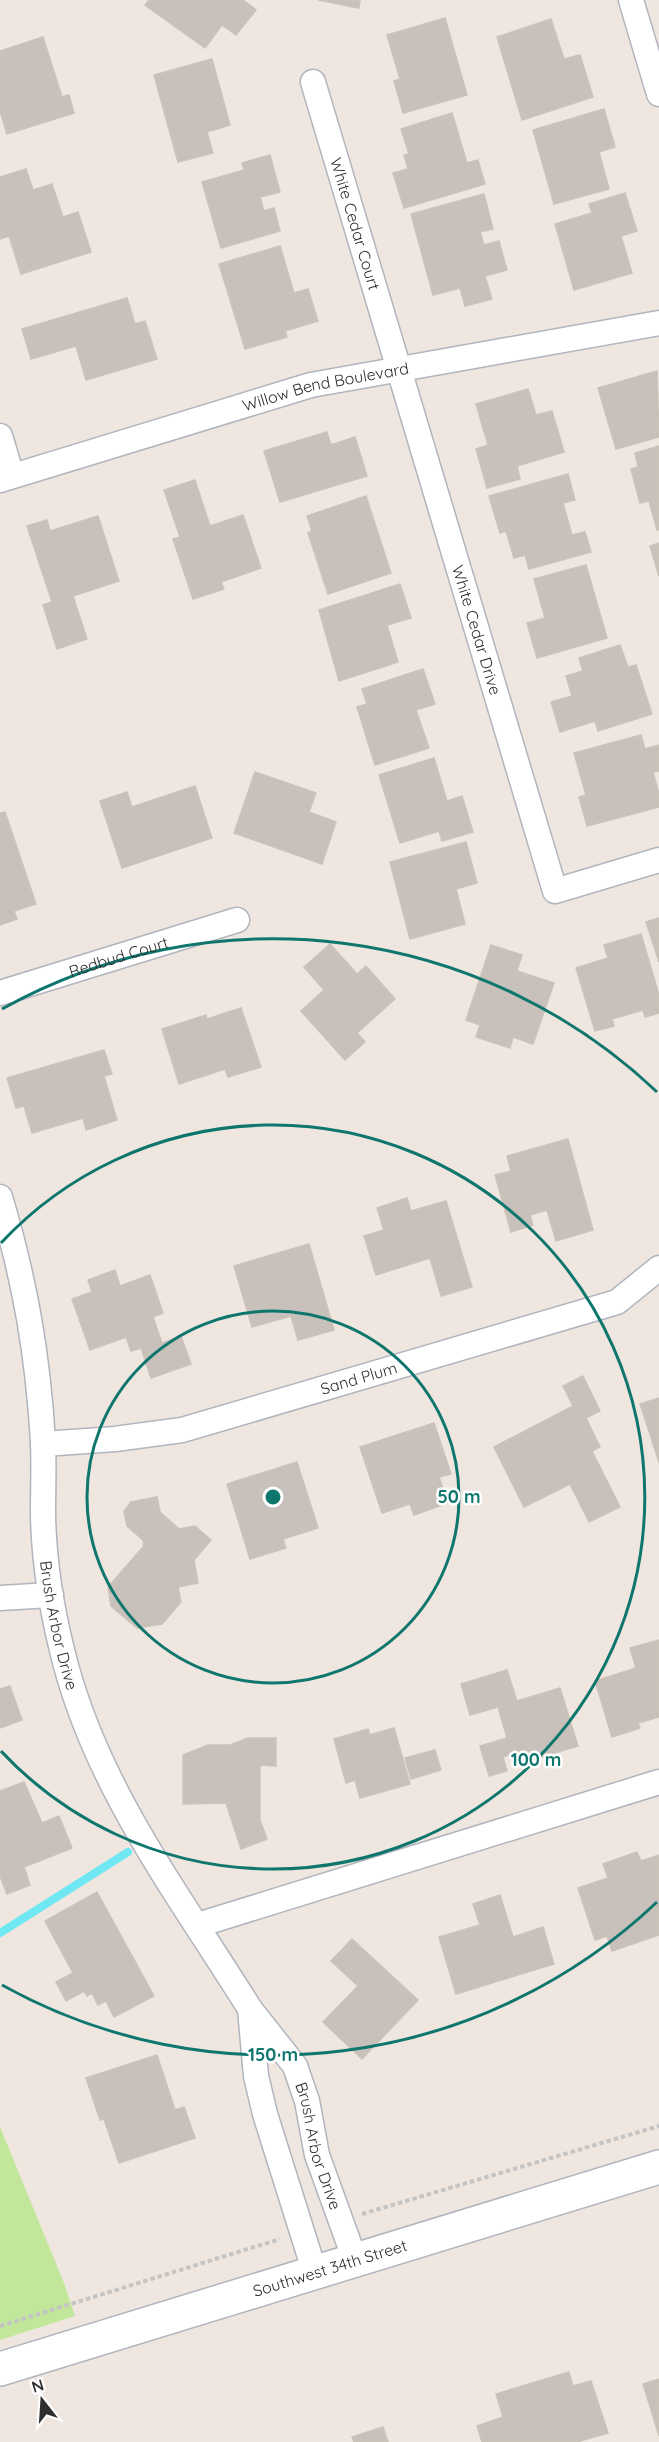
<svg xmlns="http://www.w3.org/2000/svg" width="659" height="2442" font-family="Quicksand,sans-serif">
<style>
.park{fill:#c2e79b}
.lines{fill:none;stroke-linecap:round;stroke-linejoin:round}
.stream{stroke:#70e8f4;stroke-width:8}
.building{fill:#c8c1bb;stroke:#cbc2b9;stroke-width:1.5}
.street-casing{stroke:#b0b5be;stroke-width:27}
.secondary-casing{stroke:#b0b5be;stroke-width:36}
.path{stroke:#c4c4c4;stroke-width:4;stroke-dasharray:4.5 3;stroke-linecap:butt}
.street{stroke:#fff;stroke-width:24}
.secondary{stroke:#fff;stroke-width:33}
.ring{fill:none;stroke:#0f766e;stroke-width:3}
.labels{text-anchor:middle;stroke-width:5;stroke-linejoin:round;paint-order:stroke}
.street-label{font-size:16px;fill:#2e2e2e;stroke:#fff}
.centre{fill:#0f766e;stroke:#fff;stroke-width:3}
.ring-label{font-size:18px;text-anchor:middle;font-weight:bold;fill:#0f766e;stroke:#fff;stroke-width:5;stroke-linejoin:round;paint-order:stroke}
</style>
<rect width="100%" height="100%" fill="#efe6e0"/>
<path class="park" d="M0,2127L64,2283L75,2316L0,2340Z"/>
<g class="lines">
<path class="stream" d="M0,1933L128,1852"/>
</g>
<g class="building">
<path d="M149,0H243L256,10L236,35L222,25L205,48L145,5Z"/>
<path d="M318,0H360L359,8Z"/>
<path d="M445,18L467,95L403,113L394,81L400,79L387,35Z"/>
<path d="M551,19L564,59L580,55L593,97L522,120L497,37Z"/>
<path d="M43,37L62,97L69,95L74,113L7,134L0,111V51Z"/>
<path d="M212,59L230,125L207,132L213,153L178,162L154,75Z"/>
<path d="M604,109L615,147L599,152L609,189L554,204L533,130Z"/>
<path d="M452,113L467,163L478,160L485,184L404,208L393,173L408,169L404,155L409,154L401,129Z"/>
<path d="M270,155L280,192L260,197L264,211L274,208L280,231L221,248L202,182L244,170L242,163Z"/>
<path d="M26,169L33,190L52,184L63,217L78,212L91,252L21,274L9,236L0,239V177Z"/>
<path d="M625,193L637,231L621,236L632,273L574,290L555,224L592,213L589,204Z"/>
<path d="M484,194L493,229L480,232L484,245L499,241L507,270L485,276L492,299L465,306L460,288L433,295L411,214Z"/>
<path d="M280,246L294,293L308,289L318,321L285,331L287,337L245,349L219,264Z"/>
<path d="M127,298L135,324L145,321L157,359L86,380L76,346L31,359L22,329Z"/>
<path d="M657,371L659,437L616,449L598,388Z"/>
<path d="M528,389L536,415L552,411L564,452L517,466L520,479L487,488L476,449L488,445L476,404Z"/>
<path d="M327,432L331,445L355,437L367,476L280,502L264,451Z"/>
<path d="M659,446V530H657L649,501L640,503L631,469L638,467L635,453Z"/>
<path d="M568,474L575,500L563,503L572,535L585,532L591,552L529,569L525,555L514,558L506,531L500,533L489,496Z"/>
<path d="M195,480L210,526L243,515L261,568L221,582L224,589L193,599L173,539L180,537L164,490Z"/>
<path d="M366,496L391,573L328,594L308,533L312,531L307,516Z"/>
<path d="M98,516L119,581L73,596L87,639L57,649L43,605L52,602L27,526L47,520L50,531Z"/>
<path d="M659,543V576L650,546Z"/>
<path d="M586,565L607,638L537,658L527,623L545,618L534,579Z"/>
<path d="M400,584L411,618L387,625L398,662L339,681L319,610Z"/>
<path d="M620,645L628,667L636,665L652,714L598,731L595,721L560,732L551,702L572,696L566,676L583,671L579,658Z"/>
<path d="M423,669L435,704L416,710L429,748L375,765L357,707L367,704L362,689Z"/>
<path d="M641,735L645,749L659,745V771L653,772L659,794V807L587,826L579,797L586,795L574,753Z"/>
<path d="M434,758L447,801L462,796L473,832L442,841L439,831L400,843L379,775Z"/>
<path d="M255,772L316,793L309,812L336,822L322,864L234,833Z"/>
<path d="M195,786L212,838L122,868L100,801L127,792L132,807Z"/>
<path d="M5,812L36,904L14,911L17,919L0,925V813Z"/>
<path d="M466,842L477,883L456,889L465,924L410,939L390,862Z"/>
<path d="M659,918V962L646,922Z"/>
<path d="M641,934L659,995V1013L645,1017L643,1010L612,1019L614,1026L595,1031L576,968L608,958L604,945Z"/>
<path d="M330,944L357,974L366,966L395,999L357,1033L365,1042L345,1060L301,1011L324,990L304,967Z"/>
<path d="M491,945L522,955L517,971L554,983L533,1044L513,1037L510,1048L476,1037L480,1025L466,1020Z"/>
<path d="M241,1008L261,1067L228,1077L225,1069L179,1084L162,1029L206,1015L207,1019Z"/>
<path d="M104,1050L112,1074L104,1076L117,1120L86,1130L83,1118L32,1133L24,1106L16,1108L7,1078Z"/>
<path d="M568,1139L593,1230L556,1241L547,1210L530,1215L533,1225L511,1232L495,1175L511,1171L507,1156Z"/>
<path d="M407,1198L411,1211L446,1201L472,1287L441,1296L430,1258L376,1275L364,1236L384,1230L377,1208Z"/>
<path d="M309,1244L334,1330L298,1340L291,1316L252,1327L234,1266Z"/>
<path d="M115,1270L120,1286L150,1275L163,1313L153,1317L162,1343L181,1336L191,1364L151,1378L141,1348L131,1351L126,1337L90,1350L72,1299L92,1292L88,1280Z"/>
<path d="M583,1376L600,1411L586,1418L600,1447L592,1451L620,1507L589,1522L570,1484L524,1507L494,1447L573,1406L563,1386Z"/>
<path d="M659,1398V1462L640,1404Z"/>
<path d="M434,1423L451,1474L439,1477L448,1503L414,1515L410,1504L382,1513L360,1447Z"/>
<path d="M297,1462L318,1528L283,1539L286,1548L250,1559L227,1484Z"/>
<path d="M157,1497L160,1512L179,1529L195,1526L211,1540L194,1560L198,1583L178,1587L181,1602L162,1624L137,1628L111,1606L108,1587L144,1546L143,1540L127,1526L124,1511L131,1502Z"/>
<path d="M659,1640V1717L638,1723L640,1728L612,1737L595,1681L636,1668L630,1648Z"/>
<path d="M507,1670L517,1701L560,1688L578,1746L524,1762L521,1752L503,1757L507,1771L489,1776L480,1746L507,1738L498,1707L470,1715L461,1684Z"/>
<path d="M10,1686L22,1720L0,1728V1689Z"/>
<path d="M394,1728L410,1784L360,1798L355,1780L346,1783L334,1739L368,1729L370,1735Z"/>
<path d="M248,1738H276V1766L260,1765V1820L267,1839L241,1849L226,1803L183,1804V1755L208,1745H230Z"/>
<path d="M435,1750L441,1770L411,1779L405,1758Z"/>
<path d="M24,1782L42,1823L59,1816L72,1848L24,1867L30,1885L7,1894L0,1876V1791Z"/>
<path d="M637,1852L641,1861L659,1855V1935L612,1951L607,1936L595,1940L578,1888L608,1878L603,1864Z"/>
<path d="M97,1892L154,1996L114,2017L106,2001L98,2005L92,1993L87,1996L84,1991L66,2001L56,1982L73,1973L45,1921Z"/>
<path d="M500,1895L513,1937L543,1927L554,1964L456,1994L439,1937L480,1925L473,1904Z"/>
<path d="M352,1939L418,2000L362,2059L323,2022L358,1986L331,1961Z"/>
<path d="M157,2055L175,2110L184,2107L195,2138L119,2163L104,2119L100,2120L86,2078Z"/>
<path d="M569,2372L573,2386L591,2381L608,2433L577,2442H482L477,2426L503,2417L496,2394Z"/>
<path d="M659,2379V2436L643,2384Z"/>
<path d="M383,2427L388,2442H354L352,2437Z"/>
</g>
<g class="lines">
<g class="street-casing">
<g id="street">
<path d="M631,0L659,94"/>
<path id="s1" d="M313,82L555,891L659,860"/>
<path d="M0,436L12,476"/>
<path id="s2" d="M0,480L311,385L659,323"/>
<path id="s3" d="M0,993L237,920"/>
<path id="s4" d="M0,1197C25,1281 38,1355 43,1442C44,1467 43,1491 43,1515C44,1560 51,1606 62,1650C94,1785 178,1893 250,2009"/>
<path id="s5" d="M43,1444L115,1439L182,1430L617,1302L659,1268"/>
<path d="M0,1598L51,1595"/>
<path d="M198,1925L659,1782"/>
<path id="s6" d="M315,2273L265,2114L256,2076L250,2009L295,2066L307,2101L317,2155L355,2260"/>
</g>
</g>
<g class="secondary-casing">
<g id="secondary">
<path id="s7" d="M0,2369L659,2167"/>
</g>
</g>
<g class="path">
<path d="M362,2214L659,2126"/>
<path d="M0,2326L280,2239"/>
</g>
<use href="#street" class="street"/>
<use href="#secondary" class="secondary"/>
</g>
<g class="ring">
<circle cx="273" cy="1497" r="186"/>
<path d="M1 1243A372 372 0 1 1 1 1751"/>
<path d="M657 1902A558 558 0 0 1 2 1985M2 1009A558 558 0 0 1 657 1092"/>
</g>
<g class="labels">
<g class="street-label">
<text dy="6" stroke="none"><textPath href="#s1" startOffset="148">White Cedar Court</textPath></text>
<text dy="6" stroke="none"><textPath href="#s2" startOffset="339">Willow Bend Boulevard</textPath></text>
<text dy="6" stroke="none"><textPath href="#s1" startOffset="572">White Cedar Drive</textPath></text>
<text dy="6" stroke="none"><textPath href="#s3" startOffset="124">Redbud Court</textPath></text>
<text dy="6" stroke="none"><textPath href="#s5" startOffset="324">Sand Plum</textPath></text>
<text dy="6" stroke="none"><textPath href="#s4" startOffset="434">Brush Arbor Drive</textPath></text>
<text dy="6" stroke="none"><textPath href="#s6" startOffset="429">Brush Arbor Drive</textPath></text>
<text dy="6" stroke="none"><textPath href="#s7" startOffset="345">Southwest 34th Street</textPath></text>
</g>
</g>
<circle cx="273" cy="1497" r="9" class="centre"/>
<g class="ring-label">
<text x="459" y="1503">50 m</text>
<text x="536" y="1766">100 m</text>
<text x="273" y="2061">150 m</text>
</g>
<g transform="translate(42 2400) rotate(343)" stroke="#ffffff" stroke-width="4.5" paint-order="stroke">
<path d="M0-4.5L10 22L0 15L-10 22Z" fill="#2e2e2e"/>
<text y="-9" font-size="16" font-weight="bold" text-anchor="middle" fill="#2e2e2e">N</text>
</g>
</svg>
